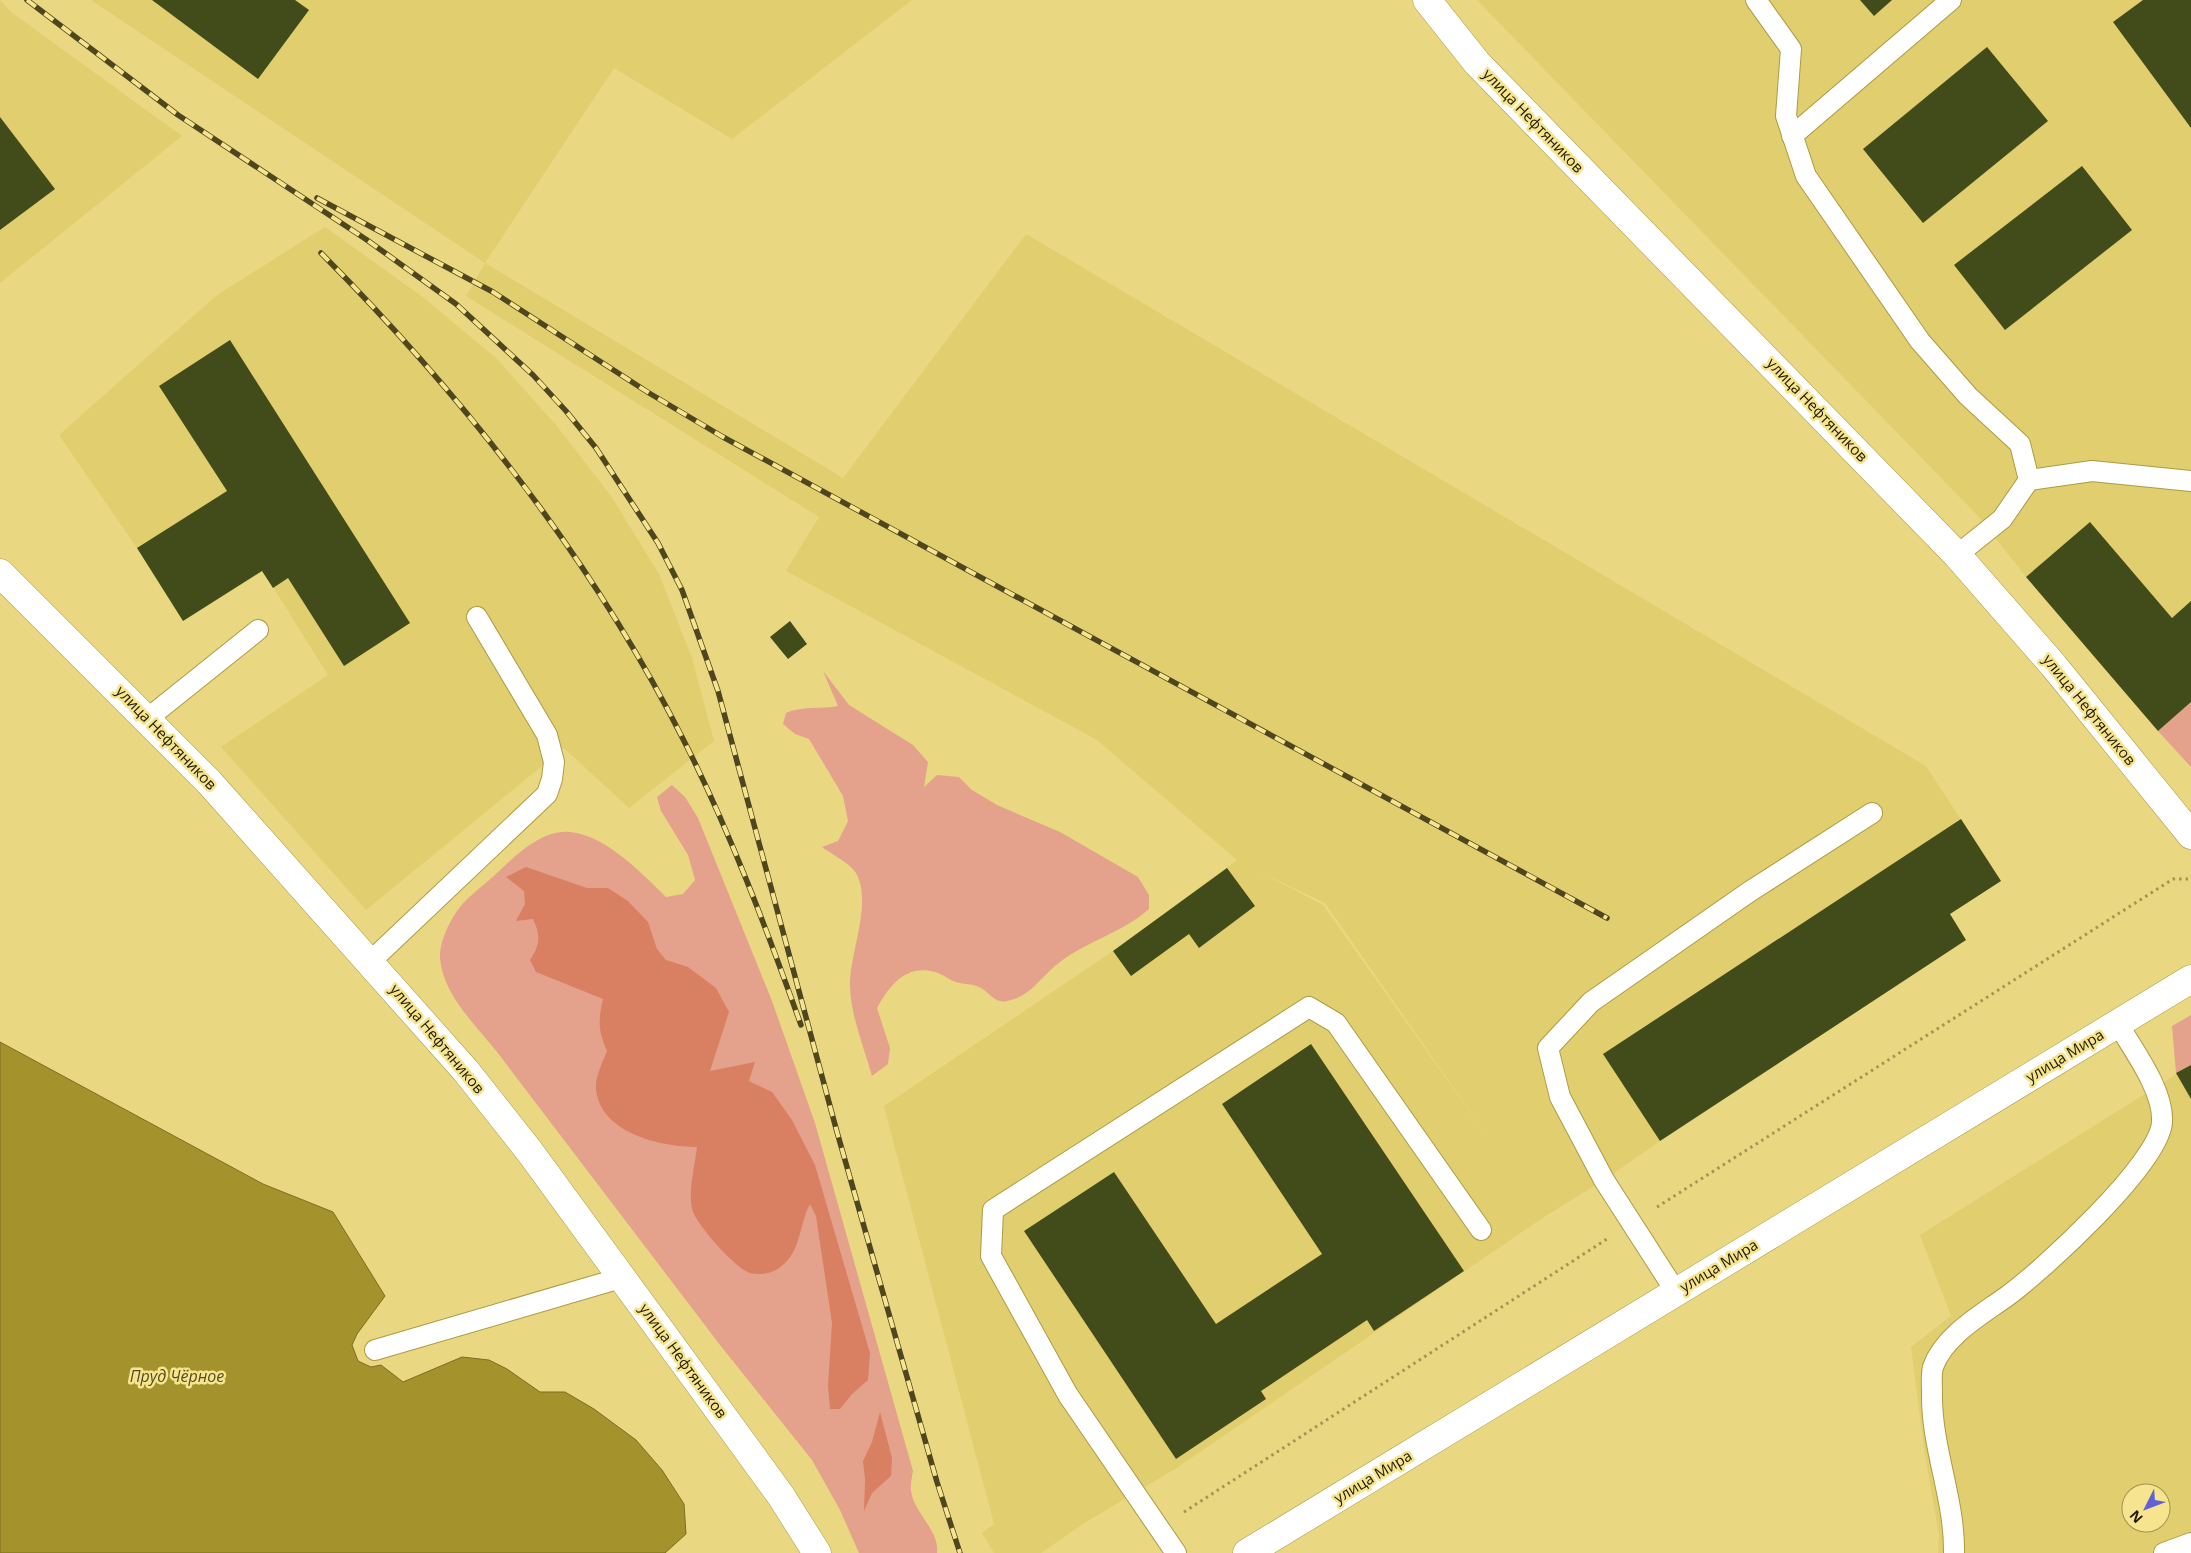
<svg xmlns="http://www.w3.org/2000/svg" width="2191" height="1553" font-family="'Open Sans',sans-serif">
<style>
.built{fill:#e1ce6e;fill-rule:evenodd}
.green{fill:#e4a28d}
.forest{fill:#d97f62}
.water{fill:#a4922c;stroke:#7c6e1f}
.building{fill:#424b1a}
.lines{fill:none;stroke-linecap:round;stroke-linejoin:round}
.service-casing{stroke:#ac9b44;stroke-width:22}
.minor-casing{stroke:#ac9b44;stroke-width:29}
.trunk-casing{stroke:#ac9b44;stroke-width:29}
.path{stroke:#a29554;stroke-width:3;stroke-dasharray:2.5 4;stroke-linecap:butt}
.service{stroke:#fff;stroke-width:20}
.minor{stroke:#fff;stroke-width:28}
.trunk{stroke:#fff;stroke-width:28}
.rail-casing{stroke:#4e461e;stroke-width:5.5}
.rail{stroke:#f6e58e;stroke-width:4;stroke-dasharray:11;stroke-linecap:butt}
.labels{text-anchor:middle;stroke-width:5;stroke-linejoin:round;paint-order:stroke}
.street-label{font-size:15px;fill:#1e1900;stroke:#f6e58e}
.water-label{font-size:16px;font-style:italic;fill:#544c23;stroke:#f6e58e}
</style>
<rect width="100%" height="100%" fill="#e9d881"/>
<g class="built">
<path d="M0,0L11,12L182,136L0,283Z"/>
<path d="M91,0H912L732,139L614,68L485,263L843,478L1026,234L1926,766L2001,881L1950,914L1966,940L1660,1141L1604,1180L1544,1217L1175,1469L1086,1522L1041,1553H994L982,1533L994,1524L884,1106L1113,951L1237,860L1097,740L786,571L819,517L466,296L485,263ZM1258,871L1325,903L1490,1140L1323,905Z"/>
<path d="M1477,0H2191V702L2158,731L2026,577L1978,516Z"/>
<path d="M325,227L420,295L496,358L556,425L611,496L659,574L692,658L714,741L629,808L564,748L366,910L221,747L328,675L263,571L183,621L137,548L59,435L217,295Z"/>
<path d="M2191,1065V1553H1938L1939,1535L1925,1455L1911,1347L1951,1316L1920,1235ZM2131,1493H2161V1523H2131Z"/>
</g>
<g class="green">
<path d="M823,671L849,705L913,745L928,762L924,787L937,775L959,777L972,790L997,805L1060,832L1138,877L1149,895V909C1121,934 1083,942 1055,966C1039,980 1029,997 1007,1001C995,1004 990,993 981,988C973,983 965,985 956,982C949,980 943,974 935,972C906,964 890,985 877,1008L890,1048L888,1064L872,1076C864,1047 851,1017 850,987C849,954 873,903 856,873C850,863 831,854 822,847L838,841L848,821L843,796L809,739L795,734L783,724L786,713C800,706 821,709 838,706Z"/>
<path d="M2191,702V767L2158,731Z"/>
<path d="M672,785L685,797L698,818L772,1001L815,1123L913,1471C912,1477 910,1485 911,1491C914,1513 940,1531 937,1553H859L840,1510L812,1460L720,1345L497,1052C475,1024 444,996 440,959C439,942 450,920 460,907C468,897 479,889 488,881C510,862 538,829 570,832C605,835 642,873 666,897L683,894L695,880L688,855L661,811L657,797Z"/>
<path d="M2191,1015V1065L2176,1073L2172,1026Z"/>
</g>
<g class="forest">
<path d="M526,867L587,888H608L628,901L648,922L657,949L666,960L688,967L716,988L729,1012L710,1071L755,1062L749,1081L772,1092L792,1120L815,1165L870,1353L868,1380L852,1394L840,1409H830L828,1386L832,1323L816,1216L810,1204C800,1222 801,1248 785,1263C775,1273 763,1276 750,1273C735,1268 699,1227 693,1212C687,1193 695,1166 697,1147C661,1147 599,1133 596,1088C595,1077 603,1061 607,1051C598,1030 598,1021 603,999L536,972L530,960C540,945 541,935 533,919L516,921L525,904L524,891L506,877Z"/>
<path d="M880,1412L892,1458L891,1476L872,1493L864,1511L865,1479L863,1461L872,1442Z"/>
</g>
<path class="water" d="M0,1042L263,1184L333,1212L385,1296L357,1334L352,1345L358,1361L371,1367L381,1365L403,1382L462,1357L489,1360L507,1369L540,1392H565L594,1409L636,1440L662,1470L684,1504L686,1534L665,1553H0Z"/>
<g class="building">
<path d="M152,0H295L309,10L258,79Z"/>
<path d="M1860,0H1892L1874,16Z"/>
<path d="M2143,0H2191V128L2113,22Z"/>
<path d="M1987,47L2048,121L1923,223L1863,149Z"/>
<path d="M0,117L55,189L0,230Z"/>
<path d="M2082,166L2132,230L2005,330L1954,265Z"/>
<path d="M230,340L410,623L344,666L288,578L273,588L262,571L183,621L137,548L227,491L159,386Z"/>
<path d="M2090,522L2172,618L2191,601V702L2158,731L2026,577Z"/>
<path d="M790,621L807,644L788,659L770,637Z"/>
<path d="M1961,819L2001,881L1950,914L1966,940L1660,1141L1603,1054Z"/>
<path d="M1227,868L1255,906L1199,948L1189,934L1131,976L1113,951Z"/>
<path d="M1311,1044L1464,1271L1374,1331L1367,1320L1261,1391L1266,1399L1176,1459L1024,1231L1114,1172L1216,1324L1322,1254L1222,1104Z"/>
<path d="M2191,1065V1099L2176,1073Z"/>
</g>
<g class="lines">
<g class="service-casing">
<g id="service">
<path d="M1756,0L1791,49L1786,116L1806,176L1920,341L1968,396L2020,444L2029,480L2002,519L1957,555"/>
<path d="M1792,136L1951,0"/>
<path d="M2029,480L2092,471L2191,481"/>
<path d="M147,719L258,630"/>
<path d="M371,961L547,794L552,779L554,762L547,735L477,617"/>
<path d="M1676,1292L1604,1180L1560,1097L1548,1048L1591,1002L1749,892L1872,813"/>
<path d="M375,1350L621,1278"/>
<path d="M1176,1553L1068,1395L991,1256L993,1210L1309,1007L1336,1023L1481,1230"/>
<path d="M1954,1553C1955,1499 1931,1447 1932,1393C1932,1385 1931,1374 1933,1367C1944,1336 1981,1315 2006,1297C2041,1272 2160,1163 2162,1122C2164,1091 2134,1051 2118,1024"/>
<path d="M2164,1553L2191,1543"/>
</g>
</g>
<g class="minor-casing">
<g id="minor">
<path d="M1427,0L1477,63L1957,555L2054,666L2191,835"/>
<path d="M0,573L209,782L466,1071L530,1152L701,1386L781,1496L817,1553"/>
</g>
</g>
<g class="trunk-casing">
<path id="trunk" d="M1247,1553L2191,979"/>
</g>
<g class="path">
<path d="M1657,1207L2173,879H2191"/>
<path d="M1184,1512L1607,1239"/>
</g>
<use href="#service" class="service"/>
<use href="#minor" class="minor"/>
<use href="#trunk" class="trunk"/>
<g class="rail-casing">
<g id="rail">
<path d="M27,0L178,115L367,240L456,304L533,375L566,411L596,448L658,543L682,590L718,691L837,1132L937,1482L960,1553"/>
<path d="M317,198L493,292L649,393L723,437L1607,918"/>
<path d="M321,253C463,396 592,559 683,739C729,829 767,930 801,1025"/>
</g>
</g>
<use href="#rail" class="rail"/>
</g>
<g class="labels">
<g class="street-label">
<text transform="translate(1533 121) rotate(46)" y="5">улица Нефтяников</text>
<text transform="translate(1817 410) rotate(46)" y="5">улица Нефтяников</text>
<text transform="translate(2089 710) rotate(51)" y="5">улица Нефтяников</text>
<text transform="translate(166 738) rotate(46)" y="5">улица Нефтяников</text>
<text transform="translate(437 1039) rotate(50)" y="5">улица Нефтяников</text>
<text transform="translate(2065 1056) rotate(-31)" y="5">улица Мира</text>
<text transform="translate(1719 1266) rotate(-31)" y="5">улица Мира</text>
<text transform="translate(683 1361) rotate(54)" y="5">улица Нефтяников</text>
<text transform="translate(1373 1477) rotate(-31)" y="5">улица Мира</text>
</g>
<g class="water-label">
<text x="177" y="1382">Пруд Чёрное</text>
</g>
</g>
<g transform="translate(2146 1508) rotate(228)"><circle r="24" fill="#f6e58e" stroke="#a09355"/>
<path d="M0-4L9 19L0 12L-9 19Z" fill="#6061d9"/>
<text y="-8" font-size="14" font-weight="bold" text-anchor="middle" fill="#1e1900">N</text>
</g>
</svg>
